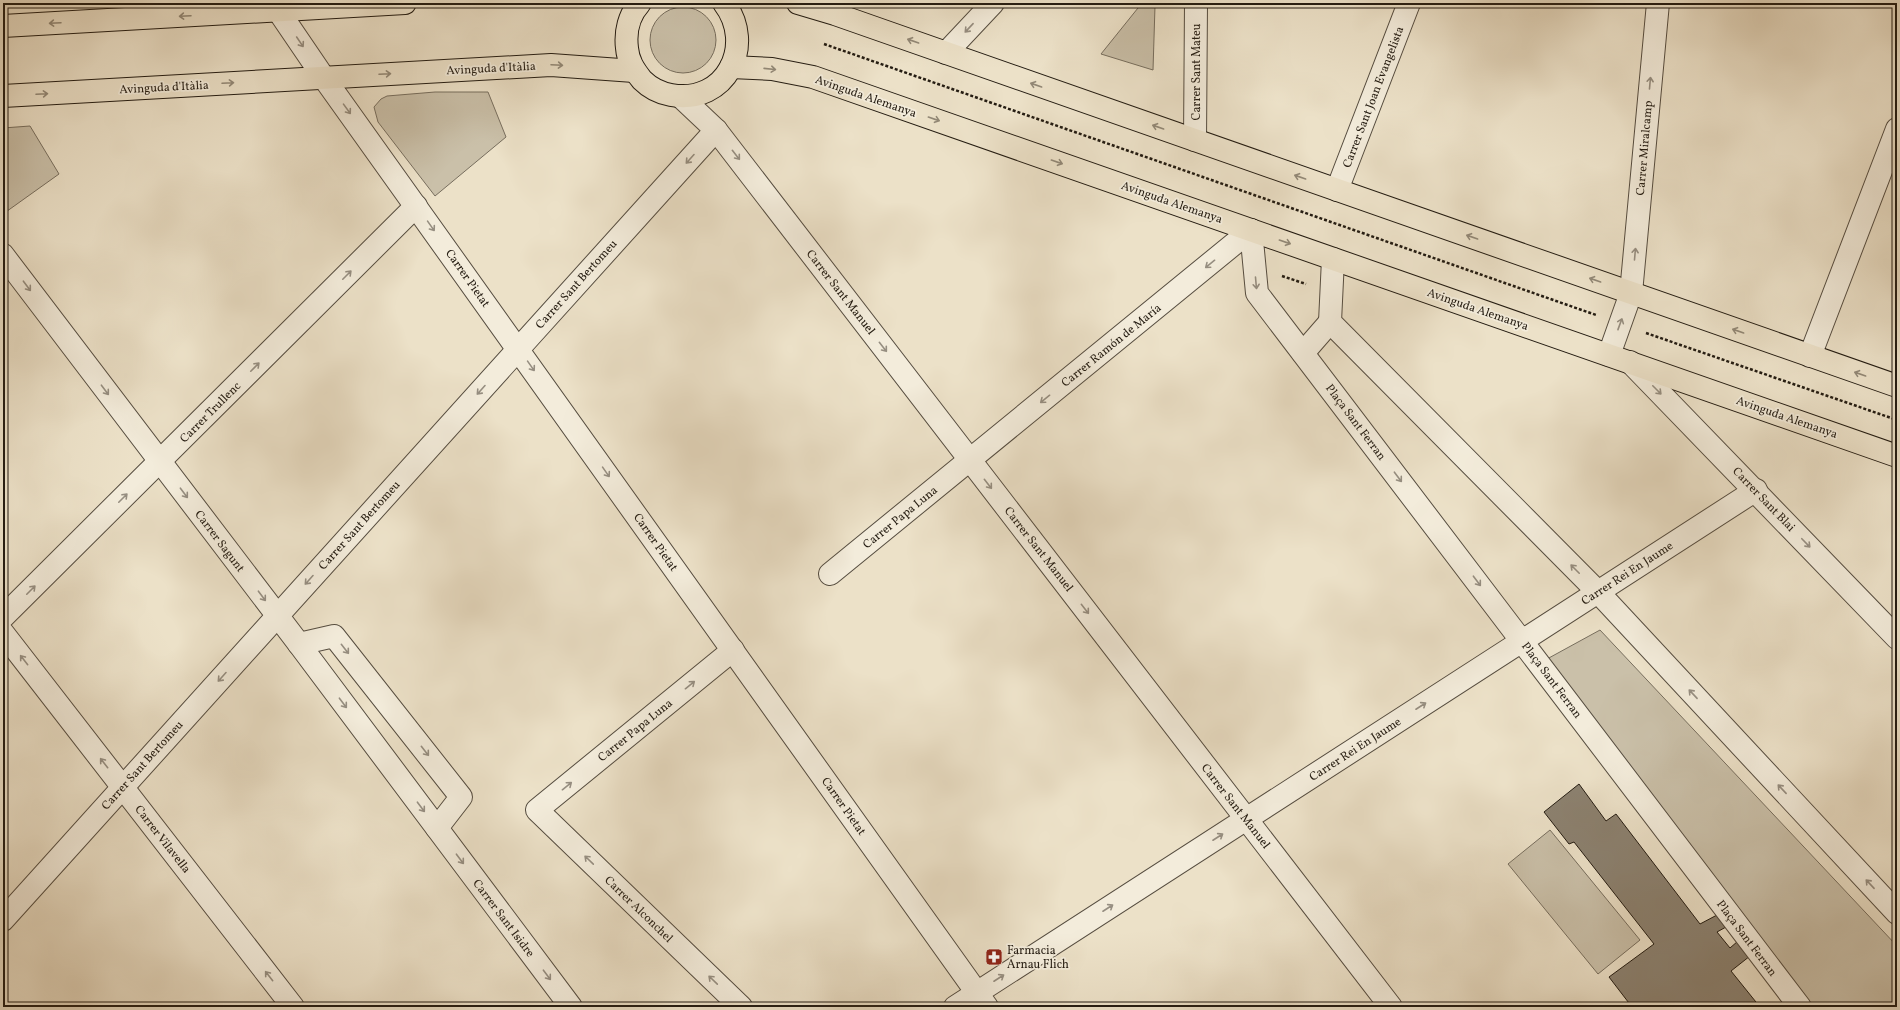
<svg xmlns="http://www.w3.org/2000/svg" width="1900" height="1010" font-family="Vollkorn,serif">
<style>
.green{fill:#cac0a9;stroke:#776e5e}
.building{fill:#8c8271;stroke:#241c12}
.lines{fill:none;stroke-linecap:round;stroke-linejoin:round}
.minor-casing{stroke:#564d40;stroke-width:24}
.major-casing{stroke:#241c12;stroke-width:24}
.path{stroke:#241c12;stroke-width:2.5;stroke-dasharray:3 2;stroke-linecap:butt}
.minor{stroke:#f3ecdb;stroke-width:22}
.major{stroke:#ece1c8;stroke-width:22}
.oneway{stroke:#928876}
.oneway2{stroke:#968e81}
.labels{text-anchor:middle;stroke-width:3.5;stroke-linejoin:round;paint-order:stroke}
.street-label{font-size:12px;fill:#241c12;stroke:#f3ecdb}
.poi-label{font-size:12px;fill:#241c12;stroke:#f3ecdb;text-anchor:start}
</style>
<rect width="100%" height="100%" fill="#ece1c8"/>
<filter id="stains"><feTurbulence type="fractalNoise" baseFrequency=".005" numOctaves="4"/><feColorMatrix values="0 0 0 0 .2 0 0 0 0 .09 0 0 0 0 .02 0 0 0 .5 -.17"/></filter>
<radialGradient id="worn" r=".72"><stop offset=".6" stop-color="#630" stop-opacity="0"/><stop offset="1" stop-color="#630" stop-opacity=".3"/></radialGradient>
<g class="green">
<path d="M1142,3L1155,6L1153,70L1101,54Z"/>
<circle cx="683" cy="40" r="33"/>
<path d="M435,92H488L506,137L435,196L378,122L374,107L381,99L387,96Z"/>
<path d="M30,126L59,174L3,214V128Z"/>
<path d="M1600,630L1897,946V1007H1807L1547,659Z"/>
<path d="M1550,830L1640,940L1598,974L1508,864Z"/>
</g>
<path class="building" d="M1579,784L1606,821L1616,814L1700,924L1717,915L1726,927L1717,932L1730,948L1738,941L1750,956L1731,971L1760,1007H1632L1609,977L1654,944L1574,842L1569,844L1544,812Z"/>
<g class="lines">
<g class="minor-casing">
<g id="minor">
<path d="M273,3L324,78L987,1007"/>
<path d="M946,53L993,3"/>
<path d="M681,97L716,130L1391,1007"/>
<path d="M1195,140L1196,3"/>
<path d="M1337,190L1409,3"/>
<path d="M1251,230L1257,293L1800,1007"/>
<path d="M3,255L299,644L571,1007"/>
<path d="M1333,259L1330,322L1598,592L1897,913"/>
<path d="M1303,353L1330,322"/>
<path d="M1609,355L1631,293L1658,3"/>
<path d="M1810,356L1897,129"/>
<path d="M1630,362L1897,638"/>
<path d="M830,574L1251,230"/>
<path d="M3,617L416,206"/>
<path d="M3,633L293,1007"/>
<path d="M299,644L334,636L461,797L437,828"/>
<path d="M733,650L537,810L741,1007"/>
<path d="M3,920L716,130"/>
<path d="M955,1007L1756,490"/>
</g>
</g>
<g class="major-casing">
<g id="major">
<path d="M640,3C629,15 625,32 627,48C628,61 634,70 642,80C650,88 660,93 671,95C726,105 756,45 724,3"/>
<path d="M798,3L835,14L1897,386"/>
<path d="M3,26L405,3"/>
<path d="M731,67L772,69L813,77L1897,456"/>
<path d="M3,96L551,65L634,71"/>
</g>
</g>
<g class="path">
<path d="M824,44L1596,315"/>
<path d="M1282,276L1306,284"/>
<path d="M1646,333L1897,420"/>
</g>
<use href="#minor" class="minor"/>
<use href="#major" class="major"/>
</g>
<defs><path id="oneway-shaft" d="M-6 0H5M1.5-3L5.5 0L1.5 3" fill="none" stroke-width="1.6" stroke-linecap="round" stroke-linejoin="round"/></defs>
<g class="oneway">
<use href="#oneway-shaft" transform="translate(185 16) rotate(177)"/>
<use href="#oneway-shaft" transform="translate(55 23) rotate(177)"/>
<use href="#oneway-shaft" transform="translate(913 41) rotate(-161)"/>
<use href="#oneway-shaft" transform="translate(557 65) rotate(3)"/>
<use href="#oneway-shaft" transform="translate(770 69) rotate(6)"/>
<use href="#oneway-shaft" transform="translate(385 74) rotate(-3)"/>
<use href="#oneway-shaft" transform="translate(228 83) rotate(-3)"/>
<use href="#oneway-shaft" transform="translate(1036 85) rotate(-161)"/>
<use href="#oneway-shaft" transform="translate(42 94) rotate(-3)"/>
<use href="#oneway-shaft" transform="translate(934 119) rotate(19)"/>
<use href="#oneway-shaft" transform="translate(1158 127) rotate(-161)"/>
<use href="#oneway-shaft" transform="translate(1057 162) rotate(19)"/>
<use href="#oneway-shaft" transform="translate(1300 177) rotate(-161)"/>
<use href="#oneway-shaft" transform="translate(1472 237) rotate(-161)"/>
<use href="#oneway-shaft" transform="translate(1285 242) rotate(19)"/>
<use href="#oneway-shaft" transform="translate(1595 280) rotate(-161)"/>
<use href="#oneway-shaft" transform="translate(1738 331) rotate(-161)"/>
<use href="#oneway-shaft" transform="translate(1860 374) rotate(-161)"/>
</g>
<g class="oneway2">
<use href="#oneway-shaft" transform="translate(969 28) rotate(133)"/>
<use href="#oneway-shaft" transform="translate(300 42) rotate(56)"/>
<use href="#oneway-shaft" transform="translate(1650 83) rotate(-85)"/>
<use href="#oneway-shaft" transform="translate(347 109) rotate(54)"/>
<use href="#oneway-shaft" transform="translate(736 155) rotate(52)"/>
<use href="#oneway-shaft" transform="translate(690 159) rotate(132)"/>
<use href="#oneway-shaft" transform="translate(431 226) rotate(55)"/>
<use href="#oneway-shaft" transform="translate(1635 254) rotate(-85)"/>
<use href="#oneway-shaft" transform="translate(1210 264) rotate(141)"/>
<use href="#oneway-shaft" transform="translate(347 275) rotate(-45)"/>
<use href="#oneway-shaft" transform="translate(1256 283) rotate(85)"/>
<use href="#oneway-shaft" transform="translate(27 286) rotate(53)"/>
<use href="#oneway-shaft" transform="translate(1620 324) rotate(-70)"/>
<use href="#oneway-shaft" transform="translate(883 347) rotate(52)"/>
<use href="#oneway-shaft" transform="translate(531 366) rotate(55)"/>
<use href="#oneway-shaft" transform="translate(255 367) rotate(-45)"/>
<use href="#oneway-shaft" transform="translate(105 390) rotate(53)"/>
<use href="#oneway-shaft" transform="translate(481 390) rotate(132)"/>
<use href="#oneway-shaft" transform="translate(1657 390) rotate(45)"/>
<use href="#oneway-shaft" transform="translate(1045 399) rotate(141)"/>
<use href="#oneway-shaft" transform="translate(606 472) rotate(55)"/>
<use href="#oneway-shaft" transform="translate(1398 477) rotate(53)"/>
<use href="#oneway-shaft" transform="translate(988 484) rotate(52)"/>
<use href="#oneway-shaft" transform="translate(184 493) rotate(53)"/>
<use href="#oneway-shaft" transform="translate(123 498) rotate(-45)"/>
<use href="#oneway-shaft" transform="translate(1806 543) rotate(46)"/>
<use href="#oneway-shaft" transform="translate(1575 569) rotate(-135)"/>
<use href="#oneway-shaft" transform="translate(309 580) rotate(132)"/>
<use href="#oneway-shaft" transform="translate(1477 581) rotate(53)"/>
<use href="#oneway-shaft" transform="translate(31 590) rotate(-45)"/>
<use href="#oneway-shaft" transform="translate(262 596) rotate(53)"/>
<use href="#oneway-shaft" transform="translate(1085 609) rotate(52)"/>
<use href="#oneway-shaft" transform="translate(345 649) rotate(52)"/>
<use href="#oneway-shaft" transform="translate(24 660) rotate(-128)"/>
<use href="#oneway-shaft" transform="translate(222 677) rotate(132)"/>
<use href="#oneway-shaft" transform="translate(690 685) rotate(-39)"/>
<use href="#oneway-shaft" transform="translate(1693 694) rotate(-133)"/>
<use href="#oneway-shaft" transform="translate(343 703) rotate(53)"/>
<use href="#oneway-shaft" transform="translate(1421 706) rotate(-33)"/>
<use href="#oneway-shaft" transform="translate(425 751) rotate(52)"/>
<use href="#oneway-shaft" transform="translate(104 763) rotate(-128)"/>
<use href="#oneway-shaft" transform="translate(567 786) rotate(-39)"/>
<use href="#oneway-shaft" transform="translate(1782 789) rotate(-133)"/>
<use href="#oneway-shaft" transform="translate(421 807) rotate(53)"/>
<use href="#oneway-shaft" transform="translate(1218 837) rotate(-33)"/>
<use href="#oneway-shaft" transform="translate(460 859) rotate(53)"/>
<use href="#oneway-shaft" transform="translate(589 860) rotate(-136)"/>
<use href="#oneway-shaft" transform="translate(1870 884) rotate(-133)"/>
<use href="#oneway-shaft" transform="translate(1108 908) rotate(-33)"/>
<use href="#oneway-shaft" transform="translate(547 975) rotate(53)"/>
<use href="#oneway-shaft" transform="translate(269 976) rotate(-128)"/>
<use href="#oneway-shaft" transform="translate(999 978) rotate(-33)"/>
<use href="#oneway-shaft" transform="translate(713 980) rotate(-136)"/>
</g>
<defs>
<g id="pharmacy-square" transform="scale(0.9)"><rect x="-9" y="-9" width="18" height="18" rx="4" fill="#8f2418" stroke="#f3ecdb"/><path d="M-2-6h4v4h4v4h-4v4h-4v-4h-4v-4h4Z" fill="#fff"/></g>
</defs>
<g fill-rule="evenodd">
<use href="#pharmacy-square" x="994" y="957"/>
</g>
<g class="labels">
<g class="street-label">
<text transform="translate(491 68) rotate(-3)" y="4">Avinguda d'Itàlia</text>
<text transform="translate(1196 72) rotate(-90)" y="4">Carrer Sant Mateu</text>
<text transform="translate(164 87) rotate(-3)" y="4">Avinguda d'Itàlia</text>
<text transform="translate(866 96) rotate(19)" y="4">Avinguda Alemanya</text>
<text transform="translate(1373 97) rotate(-69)" y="4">Carrer Sant Joan Evangelista</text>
<text transform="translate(1644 148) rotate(-85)" y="4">Carrer Miralcamp</text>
<text transform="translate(1172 202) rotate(19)" y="4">Avinguda Alemanya</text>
<text transform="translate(468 278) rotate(55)" y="4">Carrer Pietat</text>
<text transform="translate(576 284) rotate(-48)" y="4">Carrer Sant Bertomeu</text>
<text transform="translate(841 292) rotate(52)" y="4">Carrer Sant Manuel</text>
<text transform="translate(1478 309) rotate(19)" y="4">Avinguda Alemanya</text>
<text transform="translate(1111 345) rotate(-39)" y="4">Carrer Ramón de María</text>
<text transform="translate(210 412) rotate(-45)" y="4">Carrer Trullenc</text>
<text transform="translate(1787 417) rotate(19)" y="4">Avinguda Alemanya</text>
<text transform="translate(1356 422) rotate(53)" y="4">Plaça Sant Ferran</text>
<text transform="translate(1764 499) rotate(46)" y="4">Carrer Sant Blai</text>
<text transform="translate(900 517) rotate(-39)" y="4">Carrer Papa Luna</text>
<text transform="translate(359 525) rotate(-48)" y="4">Carrer Sant Bertomeu</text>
<text transform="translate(220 541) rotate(53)" y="4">Carrer Sagunt</text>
<text transform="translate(656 542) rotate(55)" y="4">Carrer Pietat</text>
<text transform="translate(1039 549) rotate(52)" y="4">Carrer Sant Manuel</text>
<text transform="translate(1627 573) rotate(-33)" y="4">Carrer Rei En Jaume</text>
<text transform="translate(1552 680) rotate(53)" y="4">Plaça Sant Ferran</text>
<text transform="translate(635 730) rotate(-39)" y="4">Carrer Papa Luna</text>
<text transform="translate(1355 749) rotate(-33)" y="4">Carrer Rei En Jaume</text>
<text transform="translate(142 765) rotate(-48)" y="4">Carrer Sant Bertomeu</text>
<text transform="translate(844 806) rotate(55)" y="4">Carrer Pietat</text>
<text transform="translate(1236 806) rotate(52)" y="4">Carrer Sant Manuel</text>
<text transform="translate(163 839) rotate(52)" y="4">Carrer Vilavella</text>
<text transform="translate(639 909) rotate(44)" y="4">Carrer Alconchel</text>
<text transform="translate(504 918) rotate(53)" y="4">Carrer Sant Isidre</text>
<text transform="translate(1747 938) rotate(53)" y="4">Plaça Sant Ferran</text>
</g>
<g class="poi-label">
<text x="1007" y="954">Farmacia<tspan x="1007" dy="14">Arnau Flich</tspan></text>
</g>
</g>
<rect width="1900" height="1010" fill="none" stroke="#ece1c8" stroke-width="16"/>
<rect x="4" y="4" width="1892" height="1002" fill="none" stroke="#241c12" stroke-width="2"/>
<rect x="8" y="8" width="1884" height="994" fill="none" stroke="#241c12"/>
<rect width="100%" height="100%" filter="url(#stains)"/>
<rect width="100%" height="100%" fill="url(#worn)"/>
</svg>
